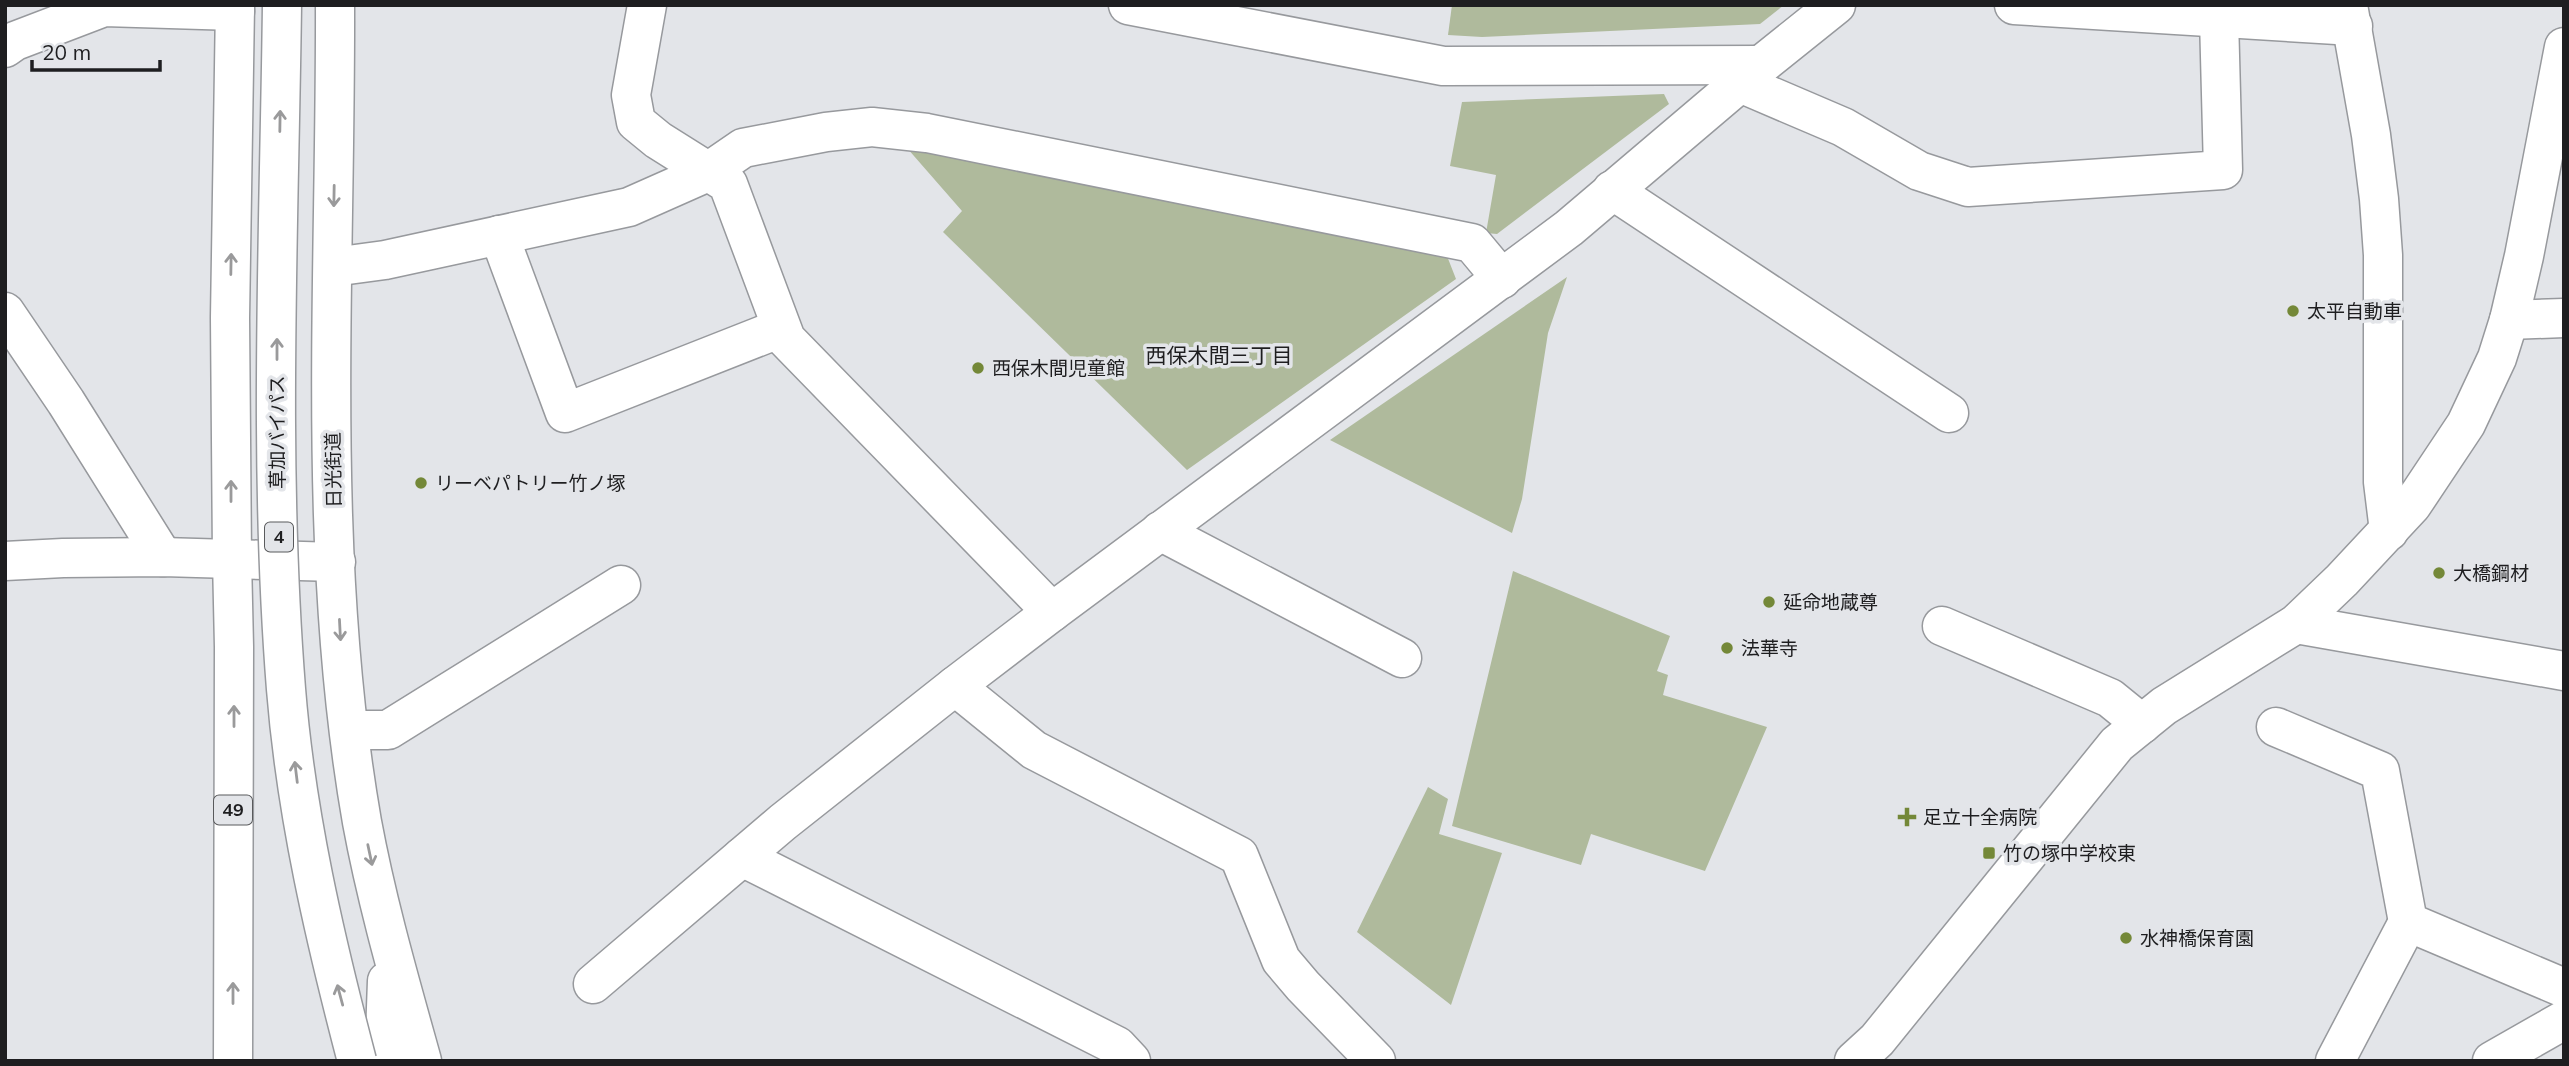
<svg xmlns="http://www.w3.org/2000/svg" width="2569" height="1066" font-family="Mulish,'Noto Sans JP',sans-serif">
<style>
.green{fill:#afba9c}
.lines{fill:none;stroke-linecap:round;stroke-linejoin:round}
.minor-casing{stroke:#97999d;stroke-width:41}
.major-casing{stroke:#97999d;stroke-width:41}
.highway-casing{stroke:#97999d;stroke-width:41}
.minor{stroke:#fff;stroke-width:38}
.major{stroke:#fff;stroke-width:38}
.highway{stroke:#fff;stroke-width:38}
.highway-bridge-casing{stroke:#97999d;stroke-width:41;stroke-linecap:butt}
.highway-bridge{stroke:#fff;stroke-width:38}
.oneway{stroke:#9a9a9b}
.poi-dot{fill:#748838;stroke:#e3e5e9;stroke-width:2.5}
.labels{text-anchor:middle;stroke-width:7;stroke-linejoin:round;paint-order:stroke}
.shield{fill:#e3e5e9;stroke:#595a5c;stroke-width:2}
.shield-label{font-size:18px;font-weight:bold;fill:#1e1e20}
.poi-label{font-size:19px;fill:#1e1e20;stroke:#e3e5e9;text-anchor:start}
.street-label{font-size:19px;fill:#1e1e20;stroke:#e3e5e9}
.neighbourhood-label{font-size:21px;fill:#1e1e20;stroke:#e3e5e9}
</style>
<rect width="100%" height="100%" fill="#e3e5e9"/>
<g class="green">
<path d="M1452,5H1784L1760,24L1482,37L1448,35Z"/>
<path d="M1664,94L1669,104L1497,234L1486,233L1496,175L1450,166L1462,102Z"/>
<path d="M907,148L1447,256L1456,279L1187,470L943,232L962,211Z"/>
<path d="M1567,277L1548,333L1522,499L1512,533L1330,440Z"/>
<path d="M1513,571L1670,636L1657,671L1668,675L1663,695L1767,727L1705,871L1591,834L1581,865L1452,826Z"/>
<path d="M1428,787L1448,799L1439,834L1502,853L1451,1005L1357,932Z"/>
</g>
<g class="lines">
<g class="minor-casing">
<g id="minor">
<path d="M647,5L631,95L636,122L658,140L728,184L786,339L1052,612"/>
<path d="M1128,5L1443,66L1761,65"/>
<path d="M2014,5L2353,26"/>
<path d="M2348,5L2371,135L2379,199L2383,255V482L2389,531"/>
<path d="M5,48L15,41L104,7L235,11"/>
<path d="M1740,83L1843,127L1919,171L1968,187L2223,170L2219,18"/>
<path d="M1612,190L1949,413"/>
<path d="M499,235L565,413L781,328"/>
<path d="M333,267L385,260L629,207L708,172L743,148L826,132L872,127L927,133L1472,243L1502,279"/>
<path d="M5,312L66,402L163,557"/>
<path d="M2509,320L2564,318"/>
<path d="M1160,531L1402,658"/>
<path d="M5,561L63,558L163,557L336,562"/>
<path d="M2296,624L2564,671"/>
<path d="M1942,626L2110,698L2142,724"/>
<path d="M955,686L1034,750L1239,856L1281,960L1303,986L1376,1061"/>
<path d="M2276,727L2380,771L2408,922L2564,988"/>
<path d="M350,730H388L621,585"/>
<path d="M742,857L1117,1046L1131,1061"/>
<path d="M593,984L783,822L955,686L1052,612L1569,228L1761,65L1836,5"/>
<path d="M1854,1061L1877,1040L2117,744L2164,706L2296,624L2342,580L2412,505L2466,424L2497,358L2509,320L2524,256L2564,47"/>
<path d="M2335,1061L2408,922"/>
<path d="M2492,1061L2564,1020"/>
</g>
</g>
<g class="major-casing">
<path id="major" d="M232,559L234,647L233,1061"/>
</g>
<g class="highway-casing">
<g id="highway">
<path d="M335,5C336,276 315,554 362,822C377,903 400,982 422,1061"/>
<path d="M232,559L230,318L235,5"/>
<path d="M384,1061L387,981"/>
</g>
</g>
<use href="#minor" class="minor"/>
<use href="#major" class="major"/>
<use href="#highway" class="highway"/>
<g class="highway-bridge-casing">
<path id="highway-bridge" d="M282,5C279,233 268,462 286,689C296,815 325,939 357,1061"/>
</g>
<use href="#highway-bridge" class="highway-bridge"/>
</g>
<defs><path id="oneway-shaft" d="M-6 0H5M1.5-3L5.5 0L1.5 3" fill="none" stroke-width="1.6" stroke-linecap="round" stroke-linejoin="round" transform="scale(1.75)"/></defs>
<g class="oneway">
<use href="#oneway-shaft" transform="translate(280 121) rotate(-89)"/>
<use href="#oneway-shaft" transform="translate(334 196) rotate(91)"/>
<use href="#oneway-shaft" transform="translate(231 264) rotate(-89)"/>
<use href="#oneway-shaft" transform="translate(277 349) rotate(-90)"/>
<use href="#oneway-shaft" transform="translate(231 491) rotate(-90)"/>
<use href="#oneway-shaft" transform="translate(340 630) rotate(87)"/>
<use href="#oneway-shaft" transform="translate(234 716) rotate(-90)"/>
<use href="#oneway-shaft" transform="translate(296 772) rotate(-97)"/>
<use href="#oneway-shaft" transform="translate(370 855) rotate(78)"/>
<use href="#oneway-shaft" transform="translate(233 993) rotate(-90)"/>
<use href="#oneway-shaft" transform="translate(340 995) rotate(-105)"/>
</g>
<g class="poi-dot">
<circle cx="2293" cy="311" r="7"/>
<circle cx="978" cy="368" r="7"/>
<circle cx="421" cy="483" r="7"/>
<circle cx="2439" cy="573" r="7"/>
<circle cx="1769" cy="602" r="7"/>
<circle cx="1727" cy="648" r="7"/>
<path d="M1903.5 806.5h7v7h7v7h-7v7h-7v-7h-7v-7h7z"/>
<rect x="1982" y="846" width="14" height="14" rx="3.5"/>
<circle cx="2126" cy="938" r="7"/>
</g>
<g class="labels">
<g class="shield">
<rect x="265" y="522.5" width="28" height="29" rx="5"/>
<rect x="214" y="795.5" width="38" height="29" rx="5"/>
</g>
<g class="shield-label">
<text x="279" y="543">4</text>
<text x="233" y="816">49</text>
</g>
<g class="poi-label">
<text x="2307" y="318">太平自動車</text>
<text x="992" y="375">西保木間児童館</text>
<text x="435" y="490">リーベパトリー竹ノ塚</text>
<text x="2453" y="580">大橋鋼材</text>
<text x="1783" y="609">延命地蔵尊</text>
<text x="1741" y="655">法華寺</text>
<text x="1923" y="824">足立十全病院</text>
<text x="2003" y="860">竹の塚中学校東</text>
<text x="2140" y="945">水神橋保育園</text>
</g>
<g class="street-label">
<text transform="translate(277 432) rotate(-90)" y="7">草加バイパス</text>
<text transform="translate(333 470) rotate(-91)" y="7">日光街道</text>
</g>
<g class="neighbourhood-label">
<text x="1219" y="363">西保木間三丁目</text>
</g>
</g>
<rect width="2569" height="1066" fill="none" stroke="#1e1e20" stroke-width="14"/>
<path d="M32 60v10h128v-10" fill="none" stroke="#1e1e20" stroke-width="3.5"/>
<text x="42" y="60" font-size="21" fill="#1e1e20" stroke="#e3e5e9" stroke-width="5" paint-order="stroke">20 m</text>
</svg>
